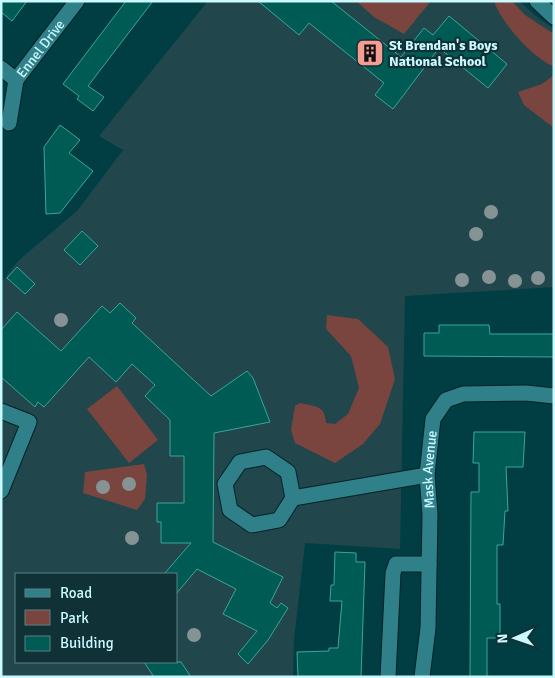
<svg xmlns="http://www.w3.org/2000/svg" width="555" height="678" font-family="Signika,sans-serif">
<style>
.built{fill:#21474c;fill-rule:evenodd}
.green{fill:#7a443f}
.building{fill:#005b54;stroke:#3ca59b}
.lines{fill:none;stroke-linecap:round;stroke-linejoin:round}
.minor-casing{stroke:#012226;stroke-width:17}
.minor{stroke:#308089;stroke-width:15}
.tree{fill:#869394}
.labels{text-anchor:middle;stroke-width:4.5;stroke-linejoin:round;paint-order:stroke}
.poi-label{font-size:14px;font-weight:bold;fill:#caf9ff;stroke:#103135;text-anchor:start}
.street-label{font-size:14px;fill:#caf9ff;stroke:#103135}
</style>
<rect width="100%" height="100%" fill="#003e44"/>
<path class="built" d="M208,1H520L533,14L554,29V287L405,296L400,549L305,543L294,640L293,677H1V283L18,261L77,211L123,150L99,136ZM16,574H176V662H16Z"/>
<g class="green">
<path d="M356,1H431L404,34L374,17Z"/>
<path d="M494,1H512L525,15L554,34V66C534,60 500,21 494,1Z"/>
<path d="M554,75V128L524,105L518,92L542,84Z"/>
<path d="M327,315L358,319L388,347L395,379L380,424L363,444L335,463L295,443L291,430L295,406L300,403C316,407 325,405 326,423L335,424L348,414L359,388L351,356L326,329Z"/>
<path d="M117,386L158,440L129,463L87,409Z"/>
<path d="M144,464L147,475L145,499L137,510L83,493L85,472Z"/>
</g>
<g class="building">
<path d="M1,1H27L12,21L1,12Z"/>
<path d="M126,1H153L88,86L104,97L93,111L77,99L79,96L63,84Z"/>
<path d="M258,1H331L401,57L424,28L433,35L449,16L507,64L488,88L439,48L393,109L375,95L384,83L309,23L299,35Z"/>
<path d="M60,125L80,140L69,153L93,171L60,213L46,214L44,147Z"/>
<path d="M82,231L98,246L80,265L64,250Z"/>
<path d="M17,267L35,284L25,294L7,278Z"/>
<path d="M120,303L136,318L132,323L211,396L247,371L253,378L270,422L214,433L213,542L283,577L270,603L277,608L281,603L288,608L268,640L248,664L238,654L257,631L223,614L236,589L197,569L176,594V574H164L191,543H161V522H157V503H184V456H170V420L145,396L155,385L132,364L116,382L89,357L44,407L38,402L35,407L1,377V330L17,312L61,351L102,306L110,313Z"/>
<path d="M439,325H489L490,334H554V357L424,356V333H439Z"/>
<path d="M474,432H525L523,467H506L508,511H505L503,545H497V604H500V638H487V677H470L471,492H479V463H473Z"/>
<path d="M335,552L356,553V562H365L361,677H298L297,652L329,651V648H338L342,601H330L331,585H334Z"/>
<path d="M144,662H181L191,677H154Z"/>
</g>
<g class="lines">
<g class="minor-casing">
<g id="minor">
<path d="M537,1L554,17"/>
<path id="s1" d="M1,68L16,80L77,1"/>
<path d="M9,123L16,80"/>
<path d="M1,411L29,422L1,491"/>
<path d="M266,457L288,472L293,498L279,520L252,525L230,510L225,484L240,462Z"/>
<path d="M293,498L427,475"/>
<path d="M388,677L393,573L396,564H429"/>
<path id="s2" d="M422,677L428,628L430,514L427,475L433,419L446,400L463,394L526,393L554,396"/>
</g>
</g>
<use href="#minor" class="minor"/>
</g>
<g class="tree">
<circle cx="491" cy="212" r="7"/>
<circle cx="476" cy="234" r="7"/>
<circle cx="489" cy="277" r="7"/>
<circle cx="538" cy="278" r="7"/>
<circle cx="462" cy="280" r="7"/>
<circle cx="515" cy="281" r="7"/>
<circle cx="61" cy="320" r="7"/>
<circle cx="129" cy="484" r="7"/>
<circle cx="103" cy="487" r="7"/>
<circle cx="132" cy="538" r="7"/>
<circle cx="194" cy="635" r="7"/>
</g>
<defs>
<g id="building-square" transform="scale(1.4375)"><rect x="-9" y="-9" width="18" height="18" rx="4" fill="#f59c93" stroke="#103135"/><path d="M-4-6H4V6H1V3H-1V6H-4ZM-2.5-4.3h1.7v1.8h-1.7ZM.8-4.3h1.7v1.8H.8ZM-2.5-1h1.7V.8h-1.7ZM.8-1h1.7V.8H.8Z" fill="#111"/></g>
</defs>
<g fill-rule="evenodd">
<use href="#building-square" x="370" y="53"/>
</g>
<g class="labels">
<g class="poi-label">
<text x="389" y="50">St Brendan's Boys<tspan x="389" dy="16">National School</tspan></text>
</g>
<g class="street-label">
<text dy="5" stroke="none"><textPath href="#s1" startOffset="59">Ennel Drive</textPath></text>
<text dy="5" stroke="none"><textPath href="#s2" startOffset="208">Mask Avenue</textPath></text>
</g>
</g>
<rect width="555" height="678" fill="none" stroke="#caf9ff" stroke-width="5"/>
<rect x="15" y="573" width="162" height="90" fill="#103135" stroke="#5a8186"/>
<rect x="25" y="589" width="25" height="8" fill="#308089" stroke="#5a8186"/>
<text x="60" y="598" font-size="15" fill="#caf9ff">Road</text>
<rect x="25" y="610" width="25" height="15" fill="#7a443f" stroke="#5a8186"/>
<text x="60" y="623" font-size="15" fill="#caf9ff">Park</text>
<rect x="25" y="636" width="25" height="15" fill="#005b54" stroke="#5a8186"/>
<text x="60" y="648" font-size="15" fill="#caf9ff">Building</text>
<g transform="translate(515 638) rotate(268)" stroke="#103135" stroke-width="4" paint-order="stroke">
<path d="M0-4L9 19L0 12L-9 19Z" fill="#caf9ff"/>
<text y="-8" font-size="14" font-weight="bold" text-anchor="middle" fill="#caf9ff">N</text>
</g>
</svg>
